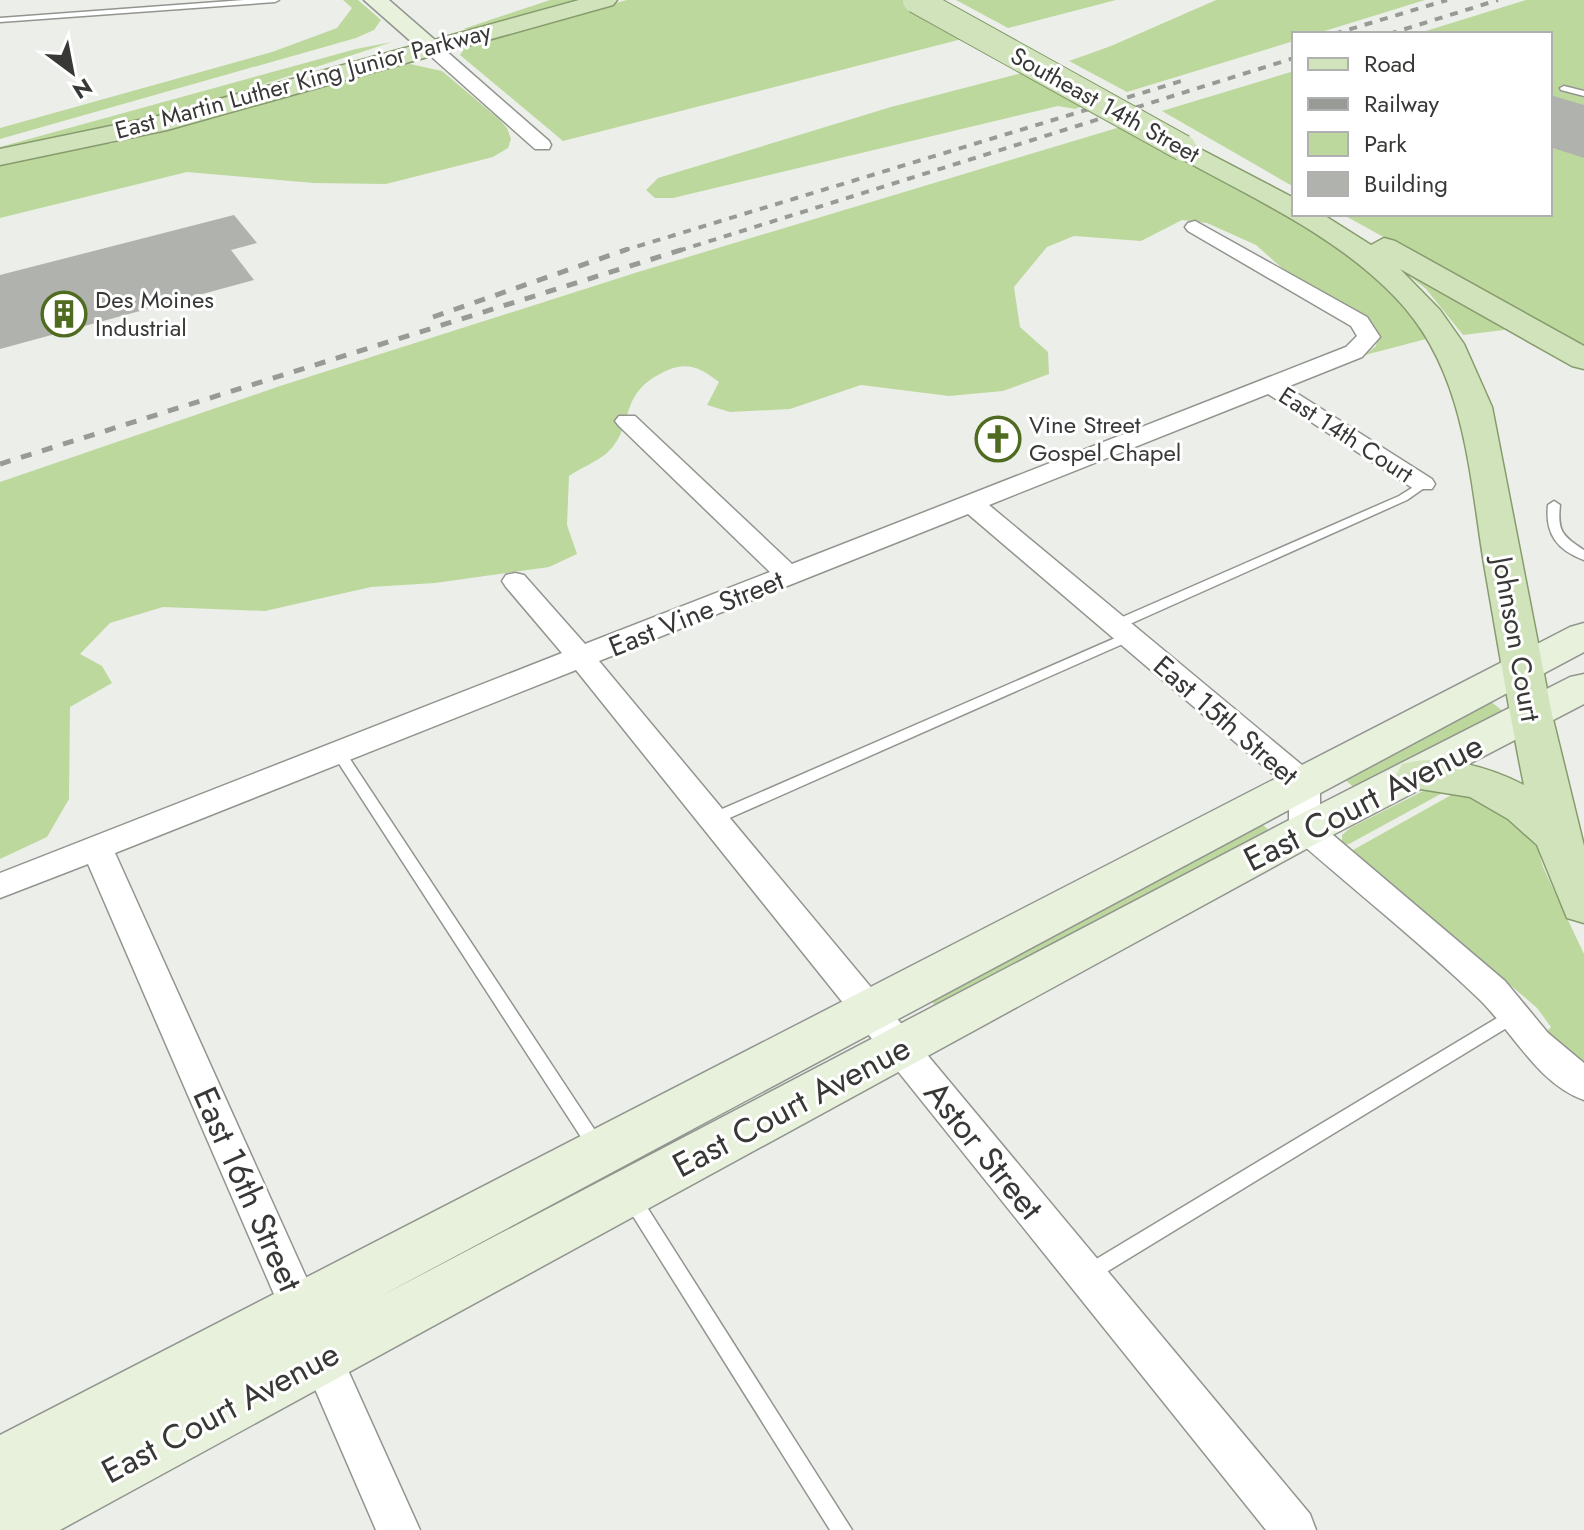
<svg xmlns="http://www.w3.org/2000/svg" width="1584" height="1530" font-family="Jost,sans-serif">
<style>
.green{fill:#bdd89d}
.building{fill:#b0b3ad}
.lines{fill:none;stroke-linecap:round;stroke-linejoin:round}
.lane-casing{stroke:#92958f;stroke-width:3}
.street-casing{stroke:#92958f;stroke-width:3}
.secondary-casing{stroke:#92958f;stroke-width:3}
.primary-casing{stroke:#879b6e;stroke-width:3}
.lane{fill:#fff;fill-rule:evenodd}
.street{fill:#fff;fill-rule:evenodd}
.secondary{fill:#e8f1dc;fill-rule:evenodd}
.primary{fill:#d0e3ba;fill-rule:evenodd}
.rail-far1{stroke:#979a95;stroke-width:4;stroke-dasharray:8 8;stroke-linecap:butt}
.rail{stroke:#979a95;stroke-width:5;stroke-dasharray:11 11;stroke-linecap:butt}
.primary-bridge-casing{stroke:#879b6e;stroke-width:28;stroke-linecap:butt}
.primary-bridge{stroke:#d0e3ba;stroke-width:26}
.labels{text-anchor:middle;stroke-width:6;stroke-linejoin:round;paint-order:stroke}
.far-street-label{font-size:24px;fill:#383937;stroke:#fff}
.far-poi-label{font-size:24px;fill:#383937;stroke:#fff;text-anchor:start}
.street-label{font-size:28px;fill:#383937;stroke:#fff}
.near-street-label{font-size:34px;fill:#383937;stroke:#fff}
</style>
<rect width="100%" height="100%" fill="#ecefe9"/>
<g class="green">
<path d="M343,0H358L381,20L374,30L356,38L0,139V128L272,52L337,28L352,8Z"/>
<path d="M550,0H587L475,29H463Z"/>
<path d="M627,0H904L970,37L563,141L460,55L466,46L481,39Z"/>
<path d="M956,0H1116L1008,28Z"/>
<path d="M1216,0H1425L1315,34H1294V41L1127,92L1069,61L1111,46Z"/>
<path d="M1526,0H1584V348L1342,214H1550V34H1416Z"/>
<path d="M392,42L167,116L0,154V147L356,49Z"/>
<path d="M410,64L442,71L499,119L507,128L511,139L508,148L493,157L386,184L313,183L187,172L0,218V161L103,138L110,144L385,66Z"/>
<path d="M1030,71L1089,104L1075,109L1058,106L673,198H655L646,190L658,178L891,107Z"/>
<path d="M1294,71V187L1162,111Z"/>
<path d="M1127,125L1332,243L1392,292L1430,338L1365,355L1376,346L1377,337L1291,276L1256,245L1207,223L1182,220L1141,241L1074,236L1047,247L1014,287L1020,327L1048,352L1049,374L1003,391L949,396L861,385L790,409L730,412L707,405L719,382C702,369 689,361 668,370C615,393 637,425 607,453C596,462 581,468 569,476L567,525L577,554L549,567L435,583L371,587L265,611L163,607L110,623L80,654L102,666L112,683L70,707L69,799L47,837L0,859V482L280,386L638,272Z"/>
<path d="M1402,266L1502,327L1504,330L1463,335L1426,289L1398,267Z"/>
<path d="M1490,701L1503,711L1357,790L1343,778Z"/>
<path d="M1429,788L1448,790L1349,844L1342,845V835L1350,828Z"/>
<path d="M1471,789L1535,839L1543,867L1584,954V1067L1544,1034L1551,1027L1537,1008L1353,850L1453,794Z"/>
<path d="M1260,822L1274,835L940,1011L927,996Z"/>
</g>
<g class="building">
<path d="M1550,95L1584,105V158L1550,147Z"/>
<path d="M234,215L257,243L231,250L254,280L0,349V275Z"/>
</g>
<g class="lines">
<g class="lane-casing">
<g id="lane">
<path d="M244,0H279L275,2L0,22V18Z"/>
<path d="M1564,86L1584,91V96L1561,90L1560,88Z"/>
<path d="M1423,481L1429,484L1427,486L1407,500L1121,628L1116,629L1110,625L1111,622L1399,496Z"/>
<path d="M1554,501L1560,505C1557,532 1563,536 1584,550V560C1557,550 1545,534 1548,505Z"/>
<path d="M1129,632L1135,636L1134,639L716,824H706L704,820L706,816Z"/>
<path d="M339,748L344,750L604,1144L607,1149L604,1154L598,1157L592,1154L334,756L332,753Z"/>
<path d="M1512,1009L1518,1011L1520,1016L1518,1021L1095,1279L1089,1282L1083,1279L1080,1273L1083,1267Z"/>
<path d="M632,1191L638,1193L852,1530H830L626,1205L623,1199L626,1193Z"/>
</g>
</g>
<g class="street-casing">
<g id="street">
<path d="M431,42L437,43L549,141L551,145L549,149H535L425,51L423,47Z"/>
<path d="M1195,221L1367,317L1380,337L1362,357L1287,387L1432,479L1435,484L1432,489H1414L1268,394L989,505L1314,775L1320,789V824L1505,981L1548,1033L1584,1063V1100C1538,1084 1513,1032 1479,999C1421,943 1356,892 1295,838L1289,824V788L968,514L599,661L1310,1514L1316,1530H1266L576,670L115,853L420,1530H376L88,864L0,898V873L562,653L506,587L502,581L506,575L515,573L524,575L585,644L770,572L619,426L615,421L619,416H635L792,564L1346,347L1357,336L1351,326L1188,231L1185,227L1188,223Z"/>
</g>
</g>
<g class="secondary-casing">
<g id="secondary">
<path d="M364,0H389L443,47L439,52H423Z"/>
<path d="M1584,623V652L379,1297L1291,819L1570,677L1584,674V704L1321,841L60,1530H0V1435L1570,627Z"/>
</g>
</g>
<g class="primary-casing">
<g id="primary">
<path d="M579,0H617L613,5L167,130L0,165V149L154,117Z"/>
<path d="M1183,140L1294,198V214H1322L1371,245L1384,238L1395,241L1584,346V369L1572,366L1400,269L1440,310L1464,344L1492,407L1552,715L1584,846V923L1567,918L1537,845L1508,819L1470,797L1402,786L1396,775L1402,764C1441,753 1489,767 1524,785C1509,712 1497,638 1484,564C1469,471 1465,370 1396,298C1335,234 1250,197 1173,154L1169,148L1173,142Z"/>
</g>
</g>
<use href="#lane" class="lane"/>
<use href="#street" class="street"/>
<use href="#secondary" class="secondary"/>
<use href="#primary" class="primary"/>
<g class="rail-far1">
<path d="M1334,34L1447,0"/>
<path d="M1389,34L1498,0"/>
<path d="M622,251L1188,79"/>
<path d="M678,251L1294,58"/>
</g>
<g class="rail">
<path d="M433,317L628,249"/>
<path d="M0,464L684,249"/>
</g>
<g class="primary-bridge-casing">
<path id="primary-bridge" d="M916,0L1183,148"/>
</g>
<use href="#primary-bridge" class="primary-bridge"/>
</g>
<defs>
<g id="building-ring" transform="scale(2.3)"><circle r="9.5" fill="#fff" stroke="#4e6b20" stroke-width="1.5"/><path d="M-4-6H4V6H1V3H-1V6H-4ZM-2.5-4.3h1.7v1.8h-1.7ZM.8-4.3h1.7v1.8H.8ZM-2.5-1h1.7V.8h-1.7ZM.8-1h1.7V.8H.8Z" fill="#4e6b20"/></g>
<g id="church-ring" transform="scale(2.3)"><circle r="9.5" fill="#fff" stroke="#4e6b20" stroke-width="1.5"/><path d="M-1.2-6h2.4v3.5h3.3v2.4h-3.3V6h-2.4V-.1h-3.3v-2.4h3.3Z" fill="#4e6b20"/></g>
</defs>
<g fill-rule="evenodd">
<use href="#building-ring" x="64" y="314"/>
<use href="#church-ring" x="998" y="439"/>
</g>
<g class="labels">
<g class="far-street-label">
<text transform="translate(303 81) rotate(-15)" y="8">East Martin Luther King Junior Parkway</text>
<text transform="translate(1105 105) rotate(29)" y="8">Southeast 14th Street</text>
<text transform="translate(1346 435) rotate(33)" y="8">East 14th Court</text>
</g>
<g class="far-poi-label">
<text x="95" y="308">Des Moines<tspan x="95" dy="28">Industrial</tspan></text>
<text x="1029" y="433">Vine Street<tspan x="1029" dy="28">Gospel Chapel</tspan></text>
</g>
<g class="street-label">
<text transform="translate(696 613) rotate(-22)" y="10">East Vine Street</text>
<text transform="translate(1517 639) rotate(80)" y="10">Johnson Court</text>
<text transform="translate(1226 720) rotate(41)" y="10">East 15th Street</text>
</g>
<g class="near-street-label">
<text transform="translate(1363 802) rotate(-27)" y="12">East Court Avenue</text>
<text transform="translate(791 1106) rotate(-28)" y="12">East Court Avenue</text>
<text transform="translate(984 1150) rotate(51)" y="12">Astor Street</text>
<text transform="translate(248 1189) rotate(66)" y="12">East 16th Street</text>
<text transform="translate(220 1412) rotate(-28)" y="12">East Court Avenue</text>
</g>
</g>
<rect x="1292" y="32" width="260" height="184" fill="#ffffff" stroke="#afb0af" stroke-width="2"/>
<rect x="1308" y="58" width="40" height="12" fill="#d0e3ba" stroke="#afb0af" stroke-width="2"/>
<text x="1364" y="72" font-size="24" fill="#383937">Road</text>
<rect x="1308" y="98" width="40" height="12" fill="#979a95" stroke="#afb0af" stroke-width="2"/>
<text x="1364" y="112" font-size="24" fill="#383937">Railway</text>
<rect x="1308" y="132" width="40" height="24" fill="#bdd89d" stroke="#afb0af" stroke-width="2"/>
<text x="1364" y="152" font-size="24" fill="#383937">Park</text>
<rect x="1308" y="172" width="40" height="24" fill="#b0b3ad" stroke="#afb0af" stroke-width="2"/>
<text x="1364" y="192" font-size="24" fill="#383937">Building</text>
<g transform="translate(72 72) rotate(148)" stroke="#ffffff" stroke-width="6" paint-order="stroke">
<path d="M0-6L14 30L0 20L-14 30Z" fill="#383937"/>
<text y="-12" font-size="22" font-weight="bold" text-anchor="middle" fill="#383937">N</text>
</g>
</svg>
